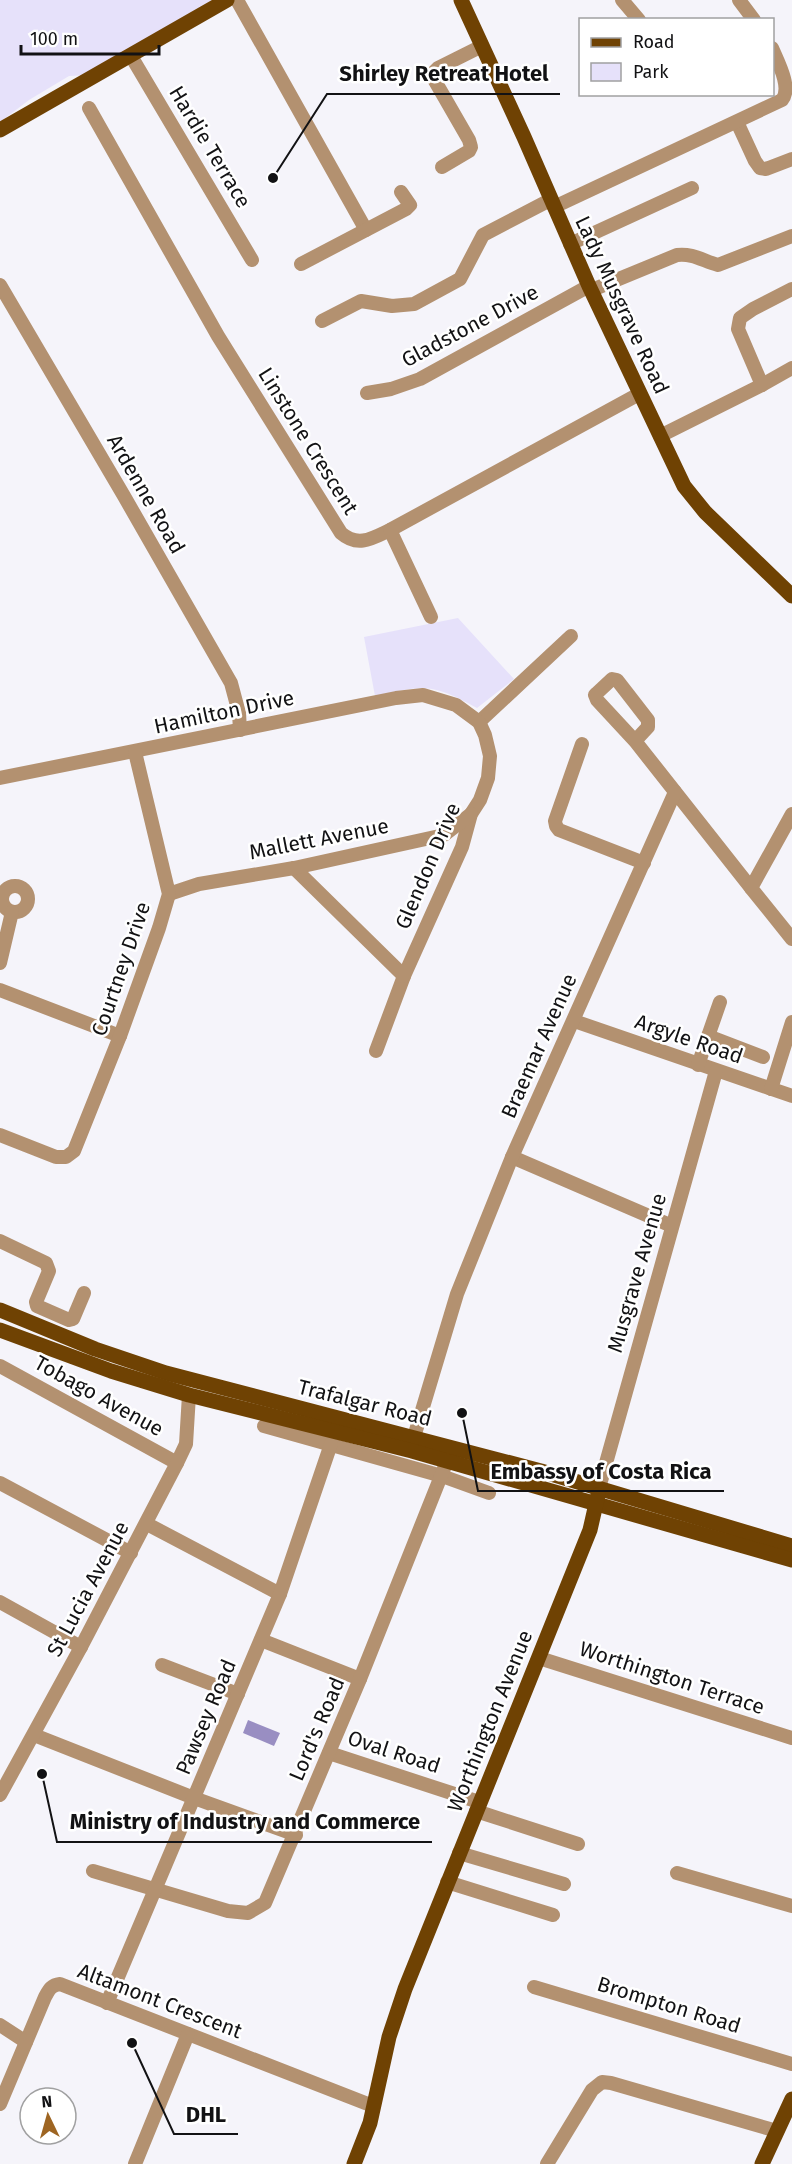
<svg xmlns="http://www.w3.org/2000/svg" width="792" height="2164" font-family="'Fira Sans',sans-serif">
<style>
.green{fill:#e6e1fa}
.water{fill:#998ec2}
.lines{fill:none;stroke-linecap:round;stroke-linejoin:round}
.minor{stroke:#b39170;stroke-width:14}
.major{stroke:#6f4203;stroke-width:15}
.labels{text-anchor:middle;stroke-width:5;stroke-linejoin:round;paint-order:stroke}
.street-label{font-size:21px;fill:#121214;stroke:#fff}
.leader{fill:none;stroke:#121214;stroke-width:2}
.callout-dot{fill:#121214;stroke:#fff;stroke-width:2}
.callout-label{font-size:22px;text-anchor:middle;font-weight:bold;fill:#121214;stroke:#fff;stroke-width:5;stroke-linejoin:round;paint-order:stroke}
</style>
<rect width="100%" height="100%" fill="#f5f4fa"/>
<g class="green">
<path d="M0,0H212L90,75L69,76L29,100L0,122Z"/>
<path d="M458,618L514,679L477,708C432,683 424,685 375,696L364,637Z"/>
</g>
<path class="water" d="M248,1720L280,1733L274,1746L243,1733Z"/>
<g class="lines">
<g class="minor">
<path d="M237,0L366,230"/>
<path d="M622,0L639,20"/>
<path d="M739,0L754,20"/>
<path d="M131,56L252,260"/>
<path d="M89,108L218,336L341,533C358,548 373,538 390,530L639,394"/>
<path d="M737,122L755,161L760,168L766,169L792,159"/>
<path d="M442,167L469,151L471,147L469,140L435,81L433,73L438,68L482,46"/>
<path d="M554,207L782,100C792,88 778,62 772,48"/>
<path d="M570,244L692,188"/>
<path d="M301,264L406,209L410,205L401,192"/>
<path d="M0,285L124,496L231,683L239,713L240,730"/>
<path d="M592,290L677,255C693,253 703,261 718,265L792,236"/>
<path d="M322,321L361,301L392,306L414,304L460,279L483,235L550,200"/>
<path d="M762,385L738,329L740,318L753,309L792,289"/>
<path d="M367,393L391,389L420,379L589,286"/>
<path d="M660,436L762,385L792,368"/>
<path d="M390,530L431,617"/>
<path d="M479,722L571,636"/>
<path d="M635,741L648,727V720L617,680L612,679L597,693L595,695L597,700L635,741L751,888"/>
<path d="M582,744L555,821L556,826L559,830L644,863"/>
<path d="M0,778L396,698L423,695L456,705L479,722L485,735L490,756L488,778L480,800L471,814L462,847L404,976L376,1051"/>
<path d="M792,814L751,888L792,939"/>
<path d="M294,868L404,976"/>
<circle cx="15" cy="899" r="13"/>
<path d="M169,894L199,884L294,868L444,835L471,814"/>
<path d="M0,963L12,912"/>
<path d="M0,990L120,1036"/>
<path d="M574,1021L792,1096"/>
<path d="M708,1036L763,1057"/>
<path d="M698,1065L720,1002"/>
<path d="M771,1089L792,1022"/>
<path d="M0,1135L56,1157H66L74,1151L120,1036L159,928L169,894L135,752"/>
<path d="M512,1157L672,1226"/>
<path d="M0,1241L46,1263L49,1271L36,1302L37,1306L69,1320L73,1319L84,1293"/>
<path d="M0,1366L177,1463"/>
<path d="M264,1426L442,1476L489,1493"/>
<path d="M414,1437L457,1294L512,1157L675,792"/>
<path d="M0,1483L131,1553"/>
<path d="M599,1488L716,1071"/>
<path d="M147,1524L280,1594"/>
<path d="M0,1602L81,1647"/>
<path d="M261,1640L360,1679"/>
<path d="M539,1658L792,1738"/>
<path d="M162,1665L238,1694"/>
<path d="M34,1735L194,1798L296,1835"/>
<path d="M329,1753L479,1802"/>
<path d="M0,1795L81,1647L177,1463L186,1444L189,1395"/>
<path d="M476,1811L578,1844"/>
<path d="M459,1853L564,1884"/>
<path d="M93,1871L228,1911L248,1913L265,1903L360,1679L447,1461"/>
<path d="M677,1873L792,1906"/>
<path d="M447,1882L553,1915"/>
<path d="M534,1987L792,2064"/>
<path d="M107,2003L280,1594L331,1444"/>
<path d="M0,2025L26,2042"/>
<path d="M0,2104L45,1997C49,1990 51,1985 60,1984L373,2106"/>
<path d="M135,2164L188,2034"/>
<path d="M547,2164L592,2090L602,2082L611,2083L777,2131"/>
</g>
<g class="major">
<path d="M461,0L524,137L589,286L684,486L705,512L792,596"/>
<path d="M0,130L227,0"/>
<path d="M0,1310L95,1349L166,1373L541,1471L792,1546"/>
<path d="M0,1330L111,1371L189,1395L412,1451L792,1560"/>
<path d="M354,2164L370,2123L389,2037L405,1989L590,1530L598,1495"/>
<path d="M762,2164L792,2099"/>
</g>
</g>
<g class="labels">
<g class="street-label">
<text transform="translate(210 147) rotate(59)" y="7">Hardie Terrace</text>
<text transform="translate(622 305) rotate(65)" y="7">Lady Musgrave Road</text>
<text transform="translate(470 326) rotate(-28)" y="7">Gladstone Drive</text>
<text transform="translate(308 441) rotate(58)" y="7">Linstone Crescent</text>
<text transform="translate(146 494) rotate(60)" y="7">Ardenne Road</text>
<text transform="translate(224 712) rotate(-12)" y="7">Hamilton Drive</text>
<text transform="translate(319 839) rotate(-11)" y="7">Mallett Avenue</text>
<text transform="translate(428 866) rotate(-67)" y="7">Glendon Drive</text>
<text transform="translate(121 969) rotate(-71)" y="7">Courtney Drive</text>
<text transform="translate(689 1039) rotate(19)" y="7">Argyle Road</text>
<text transform="translate(539 1046) rotate(-66)" y="7">Braemar Avenue</text>
<text transform="translate(637 1273) rotate(-74)" y="7">Musgrave Avenue</text>
<text transform="translate(99 1396) rotate(29)" y="7">Tobago Avenue</text>
<text transform="translate(365 1403) rotate(14)" y="7">Trafalgar Road</text>
<text transform="translate(88 1589) rotate(-62)" y="7">St Lucia Avenue</text>
<text transform="translate(672 1678) rotate(18)" y="7">Worthington Terrace</text>
<text transform="translate(206 1717) rotate(-67)" y="7">Pawsey Road</text>
<text transform="translate(490 1721) rotate(-68)" y="7">Worthington Avenue</text>
<text transform="translate(317 1729) rotate(-67)" y="7">Lord's Road</text>
<text transform="translate(394 1752) rotate(18)" y="7">Oval Road</text>
<text transform="translate(160 2001) rotate(21)" y="7">Altamont Crescent</text>
<text transform="translate(669 2005) rotate(17)" y="7">Brompton Road</text>
</g>
</g>
<path class="leader" d="M273 178L327 94H560M462 1413L478 1491H724M42 1774L57 1842H432M132 2043L174 2134H238"/>
<g class="callout-dot">
<circle cx="273" cy="178" r="6"/>
<circle cx="462" cy="1413" r="6"/>
<circle cx="42" cy="1774" r="6"/>
<circle cx="132" cy="2043" r="6"/>
</g>
<g class="callout-label">
<text x="444" y="81">Shirley Retreat Hotel</text>
<text x="601" y="1479">Embassy of Costa Rica</text>
<text x="245" y="1829">Ministry of Industry and Commerce</text>
<text x="206" y="2122">DHL</text>
</g>
<rect x="579" y="18" width="195" height="78" fill="#ffffff" stroke="#a0a0a1" stroke-width="1.5"/>
<rect x="591" y="38" width="30" height="9" fill="#6f4203" stroke="#a0a0a1" stroke-width="1.5"/>
<text x="633" y="48" font-size="18" fill="#121214">Road</text>
<rect x="591" y="63" width="30" height="18" fill="#e6e1fa" stroke="#a0a0a1" stroke-width="1.5"/>
<text x="633" y="78" font-size="18" fill="#121214">Park</text>
<g transform="translate(48 2116) rotate(355)"><circle r="28" fill="#ffffff" stroke="#a0a0a1" stroke-width="1.5"/>
<path d="M0-4.5L10 22L0 15L-10 22Z" fill="#9e6522"/>
<text y="-9" font-size="16" font-weight="bold" text-anchor="middle" fill="#121214">N</text>
</g>
<path d="M21 45v9h138v-9" fill="none" stroke="#121214" stroke-width="3"/>
<text x="30" y="45" font-size="18" fill="#121214" stroke="#ffffff" stroke-width="4.5" paint-order="stroke">100 m</text>
</svg>
